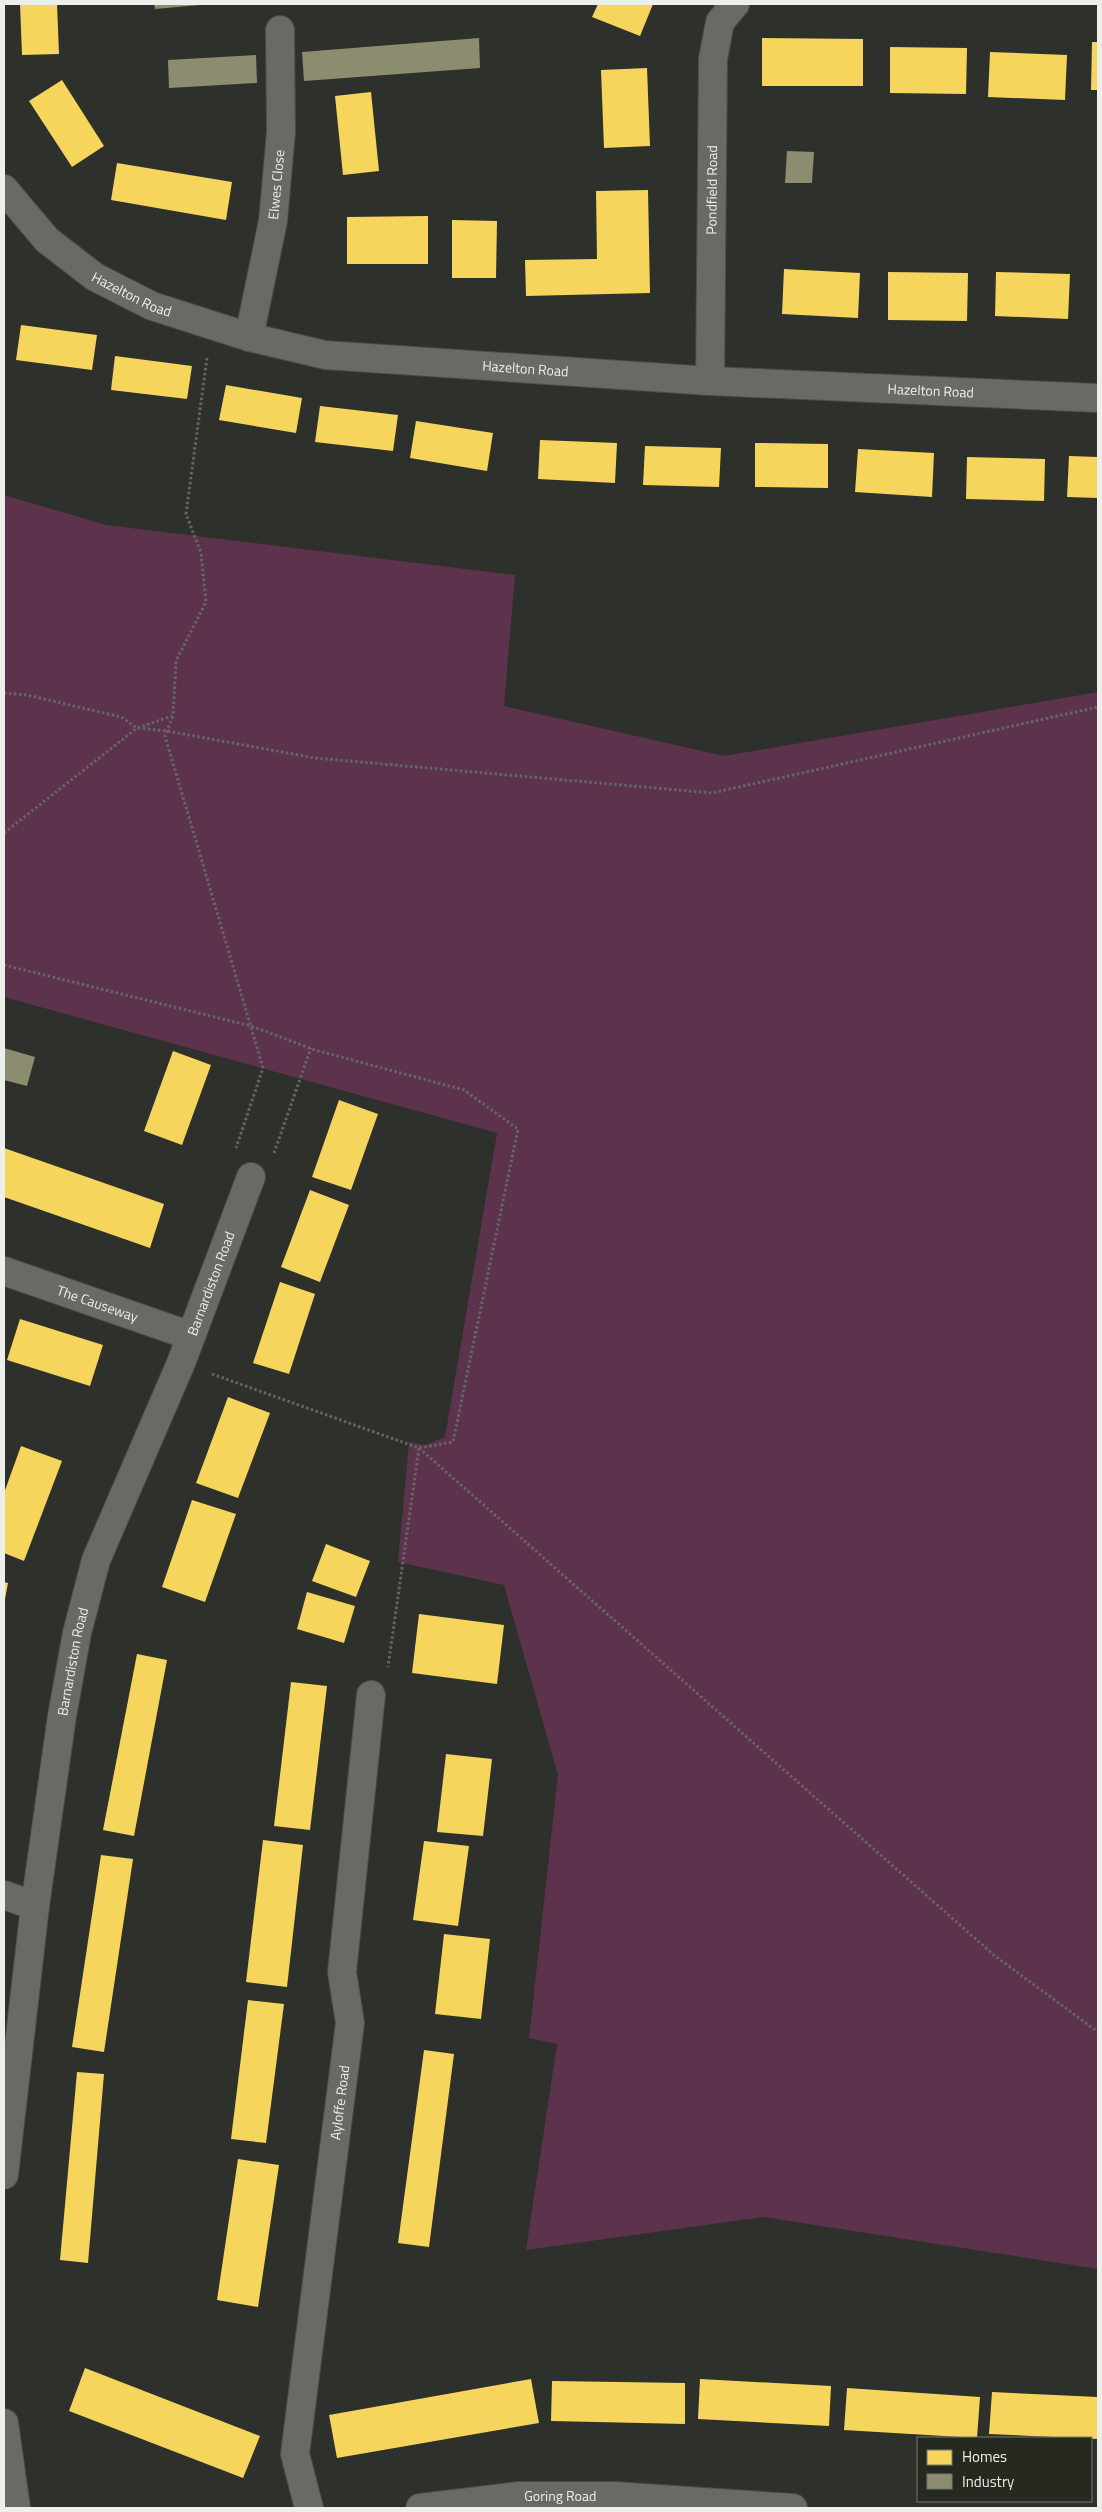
<svg xmlns="http://www.w3.org/2000/svg" width="1102" height="2512" font-family="'Titillium Web',sans-serif">
<style>
.green{fill:#5d324c}
.homes{fill:#f6d55c}
.industry{fill:#8c8c6e}
.lines{fill:none;stroke-linecap:round;stroke-linejoin:round}
.minor-casing{stroke:#4a4c48;stroke-width:30}
.path{stroke:#656663;stroke-width:3;stroke-dasharray:2.5 2.5;stroke-linecap:butt}
.minor{stroke:#686a66;stroke-width:28}
.labels{text-anchor:middle;stroke-width:5;stroke-linejoin:round;paint-order:stroke}
.street-label{font-size:14px;fill:#edefea;stroke:#252920}
</style>
<rect width="100%" height="100%" fill="#2e302c"/>
<path class="green" d="M4,495L106,525L515,575L504,706L724,756L1098,692V2269L763,2217L526,2250L557,2044L529,2038L558,1775L504,1585L398,1562L409,1442L426,1445L445,1437L497,1133L4,997Z"/>
<g class="homes">
<path d="M20,4H57L59,54L22,55Z"/>
<path d="M598,4H653L640,36L592,17Z"/>
<path d="M762,38L863,39V86H762Z"/>
<path d="M1092,42H1098V90H1091Z"/>
<path d="M890,47L967,48L966,94L890,93Z"/>
<path d="M990,52L1067,55L1065,100L988,97Z"/>
<path d="M647,68L650,146L604,148L601,70Z"/>
<path d="M62,80L104,146L72,167L29,101Z"/>
<path d="M371,92L379,171L343,175L335,96Z"/>
<path d="M117,163L232,182L226,220L111,200Z"/>
<path d="M648,190L650,293L526,296L525,260L597,259L596,191Z"/>
<path d="M428,216V264H347V217Z"/>
<path d="M452,220L497,221L496,278H452Z"/>
<path d="M784,269L860,273L858,318L782,314Z"/>
<path d="M888,272L968,273L967,321L888,320Z"/>
<path d="M996,272L1070,274L1068,319L995,316Z"/>
<path d="M21,325L97,335L92,370L16,360Z"/>
<path d="M115,356L192,366L187,399L111,390Z"/>
<path d="M226,385L302,398L296,433L219,420Z"/>
<path d="M320,406L398,415L393,451L315,442Z"/>
<path d="M416,421L493,433L487,471L410,458Z"/>
<path d="M540,440L617,443L615,483L538,479Z"/>
<path d="M755,443L828,444V488L755,487Z"/>
<path d="M645,446L721,448L719,487L643,485Z"/>
<path d="M858,449L934,453L932,497L855,492Z"/>
<path d="M1069,456L1098,457V498L1067,497Z"/>
<path d="M967,457L1045,459L1044,501L966,499Z"/>
<path d="M173,1051L211,1065L182,1145L144,1131Z"/>
<path d="M339,1100L378,1114L351,1190L312,1177Z"/>
<path d="M4,1148L164,1204L150,1248L4,1197Z"/>
<path d="M310,1190L349,1205L320,1282L281,1267Z"/>
<path d="M280,1282L315,1294L289,1374L253,1363Z"/>
<path d="M20,1319L103,1345L90,1386L7,1360Z"/>
<path d="M228,1397L270,1413L238,1498L196,1483Z"/>
<path d="M21,1446L62,1461L24,1561L4,1553V1493Z"/>
<path d="M192,1500L236,1514L205,1602L162,1587Z"/>
<path d="M326,1544L370,1561L356,1597L312,1581Z"/>
<path d="M4,1582L8,1583L5,1599H4Z"/>
<path d="M307,1592L355,1606L344,1643L297,1629Z"/>
<path d="M419,1614L504,1625L497,1684L412,1673Z"/>
<path d="M137,1654L167,1660L134,1836L103,1830Z"/>
<path d="M291,1682L327,1686L310,1830L274,1826Z"/>
<path d="M446,1754L492,1759L483,1836L437,1832Z"/>
<path d="M263,1840L303,1845L287,1987L246,1982Z"/>
<path d="M424,1841L469,1846L458,1926L413,1920Z"/>
<path d="M101,1855L133,1859L104,2052L72,2047Z"/>
<path d="M444,1934L490,1939L481,2019L435,2014Z"/>
<path d="M248,2000L284,2004L266,2143L231,2139Z"/>
<path d="M424,2050L454,2054L429,2247L398,2243Z"/>
<path d="M77,2072L104,2074L88,2263L60,2260Z"/>
<path d="M238,2159L279,2165L258,2307L217,2300Z"/>
<path d="M85,2368L260,2436L243,2478L69,2411Z"/>
<path d="M531,2379L539,2423L337,2458L329,2415Z"/>
<path d="M700,2379L831,2386L829,2426L698,2419Z"/>
<path d="M552,2381L685,2383V2424L551,2421Z"/>
<path d="M847,2388L980,2397L977,2438L844,2430Z"/>
<path d="M992,2392L1098,2397V2439L989,2434Z"/>
</g>
<g class="industry">
<path d="M154,4H200V5L155,9Z"/>
<path d="M479,38L480,68L304,81L302,52Z"/>
<path d="M256,55L257,83L169,88L168,60Z"/>
<path d="M787,151L814,152L812,183H785Z"/>
<path d="M4,1048L35,1057L27,1086L4,1080Z"/>
</g>
<g class="lines">
<g class="minor-casing">
<g id="minor">
<path id="s1" d="M4,189L47,240L95,277L152,306L249,337L325,355L710,381L1098,398"/>
<path id="s2" d="M249,337L273,221L281,132L280,30"/>
<path id="s3" d="M710,381L713,59L720,22L735,4"/>
<path id="s4" d="M4,1271L191,1336"/>
<path d="M4,1895L35,1906"/>
<path id="s5" d="M4,2175L35,1906L62,1716L77,1633L96,1560L181,1363L251,1177"/>
<path d="M4,2423L16,2508"/>
<path id="s6" d="M309,2508L295,2454L350,2023L342,1972L371,1695"/>
<path id="s7" d="M420,2508L519,2496H614L793,2508"/>
</g>
</g>
<g class="path">
<path d="M207,358L186,514L201,553L206,602L176,661L173,716L165,736L263,1068L236,1148"/>
<path d="M4,693L27,695L121,717L137,728L167,731L315,758L712,793L1098,707"/>
<path d="M4,833L137,728L172,716"/>
<path d="M4,965L251,1026L315,1050L464,1090L518,1129L453,1442L419,1448"/>
<path d="M274,1153L311,1048"/>
<path d="M212,1374L419,1448L388,1667"/>
<path d="M419,1448L995,1956L1098,2032"/>
</g>
<use href="#minor" class="minor"/>
</g>
<g class="labels">
<g class="street-label">
<text dy="5" stroke="none"><textPath href="#s2" startOffset="155">Elwes Close</textPath></text>
<text dy="5" stroke="none"><textPath href="#s3" startOffset="191">Pondfield Road</textPath></text>
<text dy="5" stroke="none"><textPath href="#s1" startOffset="168">Hazelton Road</textPath></text>
<text dy="5" stroke="none"><textPath href="#s1" startOffset="572">Hazelton Road</textPath></text>
<text dy="5" stroke="none"><textPath href="#s1" startOffset="978">Hazelton Road</textPath></text>
<text dy="5" stroke="none"><textPath href="#s5" startOffset="922">Barnardiston Road</textPath></text>
<text dy="5" stroke="none"><textPath href="#s4" startOffset="99">The Causeway</textPath></text>
<text dy="5" stroke="none"><textPath href="#s5" startOffset="518">Barnardiston Road</textPath></text>
<text dy="5" stroke="none"><textPath href="#s6" startOffset="410">Ayloffe Road</textPath></text>
<text dy="5" stroke="none"><textPath href="#s7" startOffset="141">Goring Road</textPath></text>
</g>
</g>
<rect width="1102" height="2512" fill="none" stroke="#edefea" stroke-width="10"/>
<rect x="917" y="2437" width="175" height="65" fill="#252920" stroke="#757871"/>
<rect x="927" y="2450" width="25" height="15" fill="#f6d55c" stroke="#757871"/>
<text x="962" y="2462" font-size="15" fill="#edefea">Homes</text>
<rect x="927" y="2474" width="25" height="15" fill="#8c8c6e" stroke="#757871"/>
<text x="962" y="2487" font-size="15" fill="#edefea">Industry</text>
</svg>
